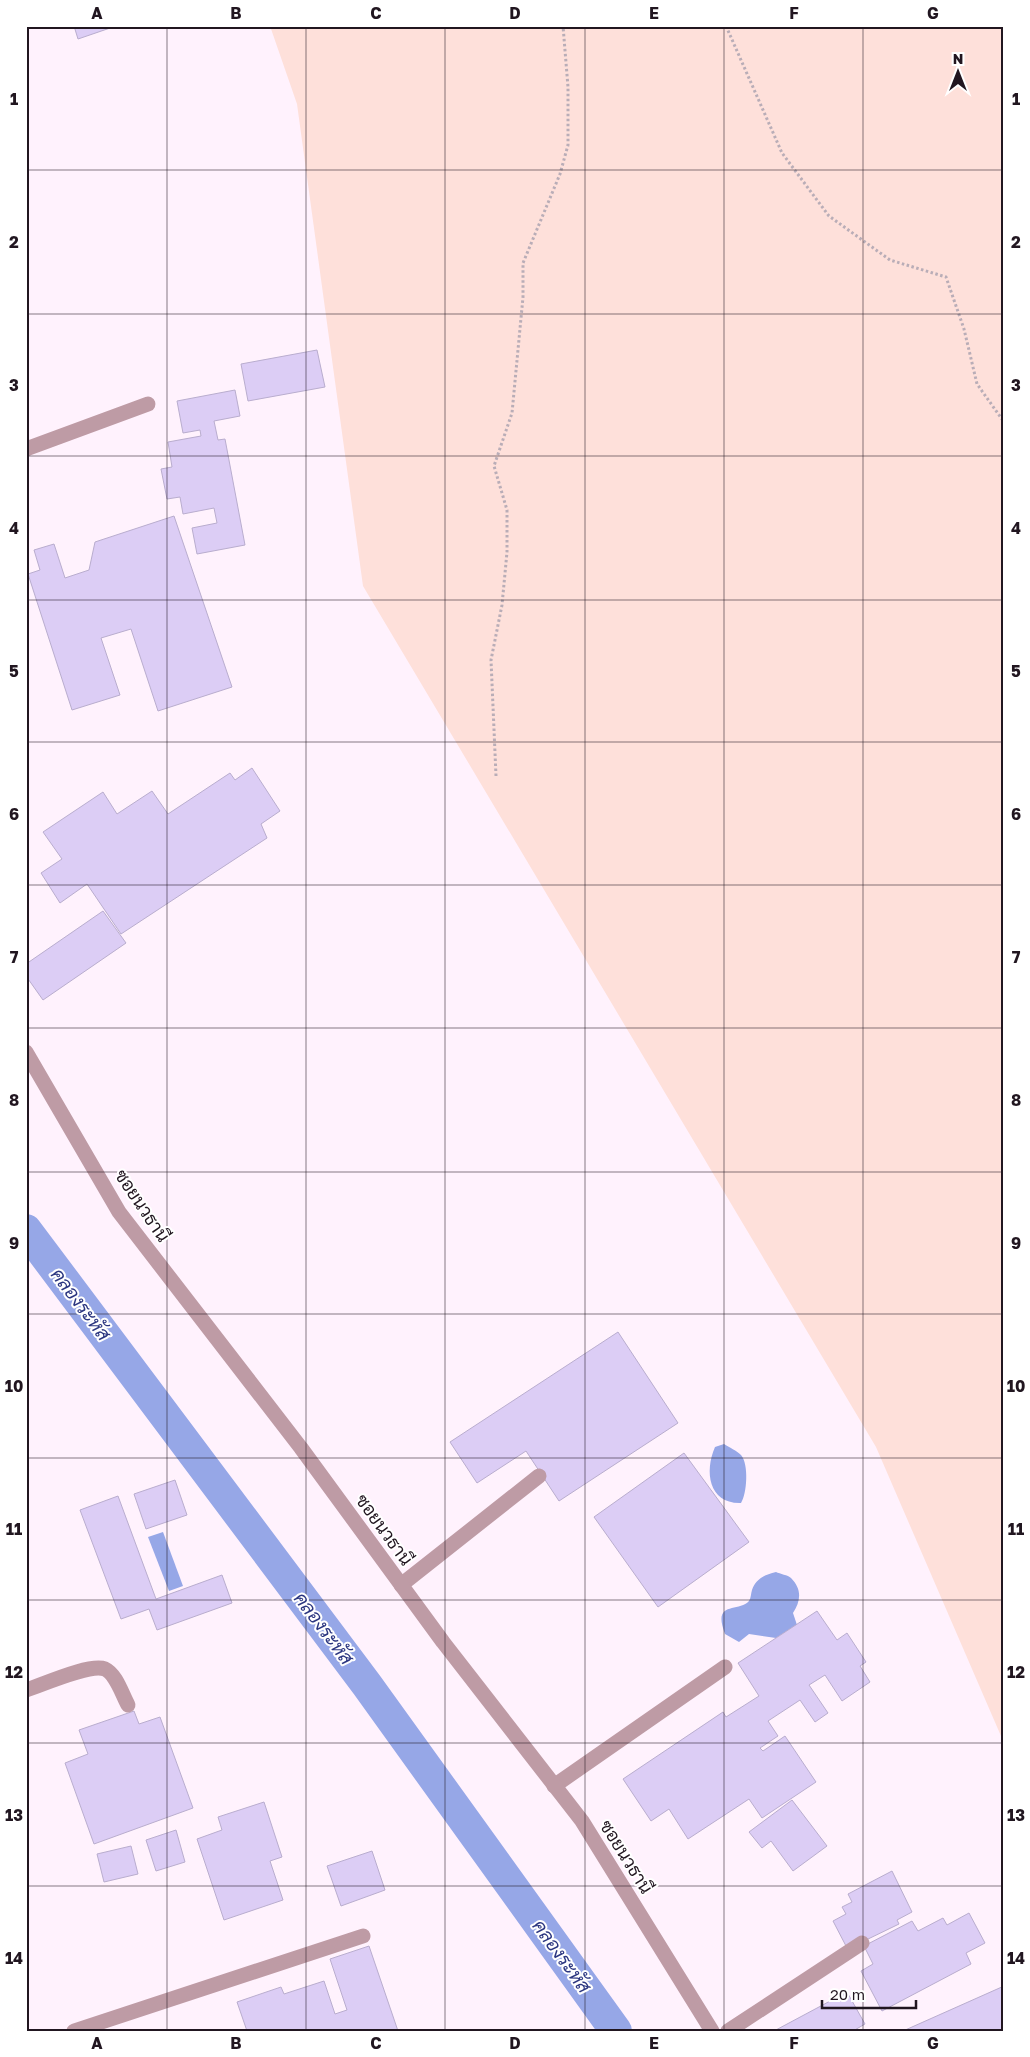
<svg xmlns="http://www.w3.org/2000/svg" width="1030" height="2057" font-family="'Golos Text',Sarabun,sans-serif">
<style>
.green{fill:#fee0da}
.water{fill:#96a7e7}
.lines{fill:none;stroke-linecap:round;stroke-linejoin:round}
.canal{stroke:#96a7e7;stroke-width:32}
.building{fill:#dccdf5;stroke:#b9adce}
.path{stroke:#b9adb7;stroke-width:3;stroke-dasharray:2.5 2.5;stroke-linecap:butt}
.lane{stroke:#be9ba5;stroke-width:15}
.street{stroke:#be9ba5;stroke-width:15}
.grid{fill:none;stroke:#211620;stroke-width:1;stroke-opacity:0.55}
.labels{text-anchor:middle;stroke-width:4;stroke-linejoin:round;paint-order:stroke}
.street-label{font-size:18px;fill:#211620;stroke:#fff}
.water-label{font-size:19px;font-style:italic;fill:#2b3680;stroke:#fff}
.neatline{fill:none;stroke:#211620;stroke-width:2}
.grid-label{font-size:16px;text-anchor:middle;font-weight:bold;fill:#211620}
</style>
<rect width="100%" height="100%" fill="#fff2fd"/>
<path class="green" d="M270,26H1004V1743L876,1447L363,586L297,104Z"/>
<g class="water">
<path d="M724,1444C729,1447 737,1451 741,1455C749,1464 747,1494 741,1503C709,1504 704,1472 715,1447Z"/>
<path d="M163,1532L183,1586L169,1591L148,1537Z"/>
<path d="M776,1572C780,1574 788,1575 791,1578C802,1589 801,1601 793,1613L797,1625L776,1638L749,1634L739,1642L725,1634C712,1600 738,1613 749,1601C751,1598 751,1593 752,1590C756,1578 765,1575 776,1572Z"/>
</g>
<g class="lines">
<path class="canal" d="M26,1230L367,1685L616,2031"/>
</g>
<g class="building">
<path d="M74,26H116L78,39Z"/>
<path d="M317,350L325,387L248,401L241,364Z"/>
<path d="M235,390L240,416L214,421L218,440L225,439L245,545L197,554L192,528L217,523L214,508L183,514L180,497L167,499L161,469L172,467L168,442L201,436L200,430L183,433L177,401Z"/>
<path d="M174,516L232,687L158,711L131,629L101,638L120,695L72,710L28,574L40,570L34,550L54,544L65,578L89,570L95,542Z"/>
<path d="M252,768L280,811L261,824L267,838L121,934L87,884L60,903L41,873L62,859L43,832L103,792L117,814L152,791L168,814L230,773L235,780Z"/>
<path d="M103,911L126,943L43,1000L26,976V964Z"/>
<path d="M618,1332L678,1423L559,1501L526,1451L477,1483L450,1442Z"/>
<path d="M684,1453L749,1542L658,1607L594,1517Z"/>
<path d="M175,1480L187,1515L146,1529L134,1494Z"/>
<path d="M118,1496L156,1599L222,1575L232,1603L157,1630L149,1609L121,1619L80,1510Z"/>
<path d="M817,1611L837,1640L847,1633L866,1662L860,1666L870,1682L842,1701L825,1675L809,1685L828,1713L815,1722L800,1700L768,1721L778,1736L760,1748L763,1751L785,1736L816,1782L762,1818L749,1799L688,1839L669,1809L651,1821L623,1779L723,1712L726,1717L759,1696L738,1663Z"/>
<path d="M134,1711L139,1724L160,1717L193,1808L94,1844L65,1763L88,1754L79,1730Z"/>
<path d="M792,1800L827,1846L793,1871L771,1841L762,1848L749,1832Z"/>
<path d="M264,1802L282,1857L270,1861L283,1900L224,1920L197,1839L222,1830L218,1817Z"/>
<path d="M176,1830L185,1862L156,1871L146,1840Z"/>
<path d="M131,1846L138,1874L104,1882L97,1854Z"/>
<path d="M372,1851L385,1890L341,1906L327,1866Z"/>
<path d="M892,1871L912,1912L897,1920L899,1924L864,1941L846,1946L833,1921L846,1914L842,1907L852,1902L848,1894Z"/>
<path d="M969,1913L985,1943L966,1953L971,1964L882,2011L861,1971L873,1964L864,1946L912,1921L918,1931L943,1918L947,1925Z"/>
<path d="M369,1946L398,2031H247L237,2002L281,1987L284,1994L324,1981L335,2014L347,2010L330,1959Z"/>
<path d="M1004,1986V2031H903Z"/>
<path d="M847,1992L865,2024L853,2031H774Z"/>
</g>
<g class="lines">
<g class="path">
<path d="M726,26L782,153L829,216L890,260L946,277L964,329L977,384L1004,422"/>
<path d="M496,776L491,660L502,605L507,552V510L494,466L512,413L523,297V263L560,174L568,145V87L563,26"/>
</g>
<g class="lane">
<path d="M401,1585L539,1476"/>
<path d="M554,1786L725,1667"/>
<path d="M728,2031L862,1943"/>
</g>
<g class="street">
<path d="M26,449L148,404"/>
<path d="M26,1052L119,1212L301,1448L443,1642L582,1821L712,2031"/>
<path d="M26,1690C42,1685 90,1663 105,1669C116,1674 122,1694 128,1705"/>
<path d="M74,2031L363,1936"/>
</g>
</g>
<path class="grid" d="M167,26V2031M306,26V2031M445,26V2031M585,26V2031M724,26V2031M863,26V2031M26,170H1004M26,314H1004M26,456H1004M26,600H1004M26,742H1004M26,885H1004M26,1028H1004M26,1172H1004M26,1314H1004M26,1458H1004M26,1600H1004M26,1743H1004M26,1886H1004"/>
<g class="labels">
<g class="street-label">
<text transform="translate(142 1206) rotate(56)" y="6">ซอยนวธานี</text>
<text transform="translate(384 1530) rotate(54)" y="6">ซอยนวธานี</text>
<text transform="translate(626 1857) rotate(58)" y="6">ซอยนวธานี</text>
</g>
<g class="water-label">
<text transform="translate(81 1304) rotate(53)" y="7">คลองระหัส</text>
<text transform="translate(324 1628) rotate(53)" y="7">คลองระหัส</text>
<text transform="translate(562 1956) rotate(54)" y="7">คลองระหัส</text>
</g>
</g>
<rect width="1030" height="2057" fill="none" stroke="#ffffff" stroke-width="55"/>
<g transform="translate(958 72)" stroke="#ffffff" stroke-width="4" paint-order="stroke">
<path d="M0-4L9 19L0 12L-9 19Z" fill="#211620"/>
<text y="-8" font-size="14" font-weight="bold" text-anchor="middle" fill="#211620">N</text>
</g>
<path d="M822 2000v8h94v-8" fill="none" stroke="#211620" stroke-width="2.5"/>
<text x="830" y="2000" font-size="15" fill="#211620" stroke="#ffffff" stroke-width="4" paint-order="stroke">20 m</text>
<rect x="28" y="28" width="974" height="2002" class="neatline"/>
<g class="grid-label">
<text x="97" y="19">A</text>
<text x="236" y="19">B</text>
<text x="376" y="19">C</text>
<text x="515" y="19">D</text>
<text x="654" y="19">E</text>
<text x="794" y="19">F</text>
<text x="933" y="19">G</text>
<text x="14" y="105">1</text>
<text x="1016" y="105">1</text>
<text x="14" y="248">2</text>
<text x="1016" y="248">2</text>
<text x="14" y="391">3</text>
<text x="1016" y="391">3</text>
<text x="14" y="534">4</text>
<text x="1016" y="534">4</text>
<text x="14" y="677">5</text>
<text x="1016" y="677">5</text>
<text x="14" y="820">6</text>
<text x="1016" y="820">6</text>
<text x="14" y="963">7</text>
<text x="1016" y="963">7</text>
<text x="14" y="1106">8</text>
<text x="1016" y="1106">8</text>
<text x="14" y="1249">9</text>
<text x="1016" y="1249">9</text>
<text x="14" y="1392">10</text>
<text x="1016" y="1392">10</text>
<text x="14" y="1535">11</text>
<text x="1016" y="1535">11</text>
<text x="14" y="1678">12</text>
<text x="1016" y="1678">12</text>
<text x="14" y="1821">13</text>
<text x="1016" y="1821">13</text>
<text x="14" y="1964">14</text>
<text x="1016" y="1964">14</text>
<text x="97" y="2049">A</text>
<text x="236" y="2049">B</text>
<text x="376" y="2049">C</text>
<text x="515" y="2049">D</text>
<text x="654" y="2049">E</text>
<text x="794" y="2049">F</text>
<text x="933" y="2049">G</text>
</g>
</svg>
